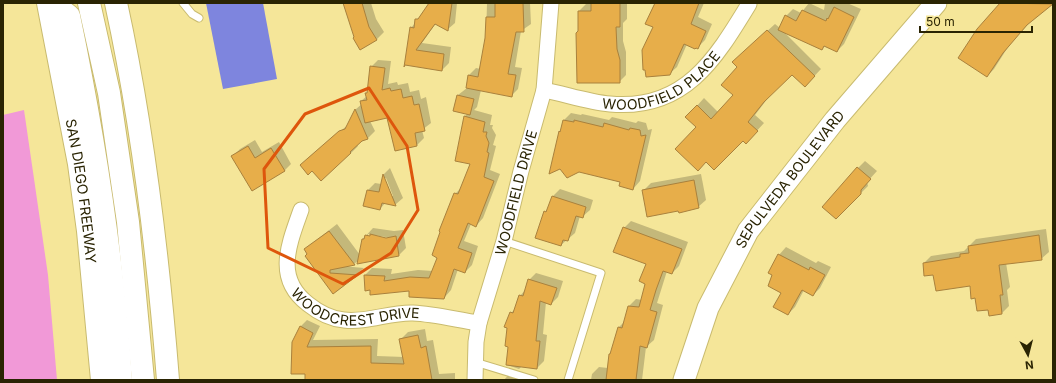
<svg xmlns="http://www.w3.org/2000/svg" width="1056" height="383" font-family="Inter,sans-serif">
<style>
.green{fill:#f199d7}
.water{fill:#7e85de}
.shadow{fill:#0003;fill-rule:evenodd}
.building{fill:#e7ae4a;stroke:#a9813d}
.lines{fill:none;stroke-linecap:round;stroke-linejoin:round}
.service-casing{stroke:#c9bb6f;stroke-width:9}
.minor-casing{stroke:#c9bb6f;stroke-width:17}
.secondary-casing{stroke:#c9bb6f;stroke-width:23}
.motorway-casing{stroke:#c9bb6f;stroke-width:24}
.service{stroke:#fff;stroke-width:7}
.minor{stroke:#fff;stroke-width:15}
.secondary{stroke:#fff;stroke-width:21}
.motorway{stroke:#fff;stroke-width:22}
.marked{fill:none;stroke:#de560c;stroke-width:3;stroke-linejoin:round}
.labels{text-anchor:middle;stroke-width:4;stroke-linejoin:round;paint-order:stroke}
.street-label{font-size:14px;fill:#2a2403;stroke:#f5e699}
</style>
<rect width="100%" height="100%" fill="#f5e699"/>
<path class="green" d="M24,110L48,275L57,380H3V115Z"/>
<path class="water" d="M206,3H263L277,79L223,89Z"/>
<g class="shadow">
<path d="M345,3H371L376,19L384,32L377,39L361,49Z"/>
<path d="M431,3H457L455,23L448,29L436,23L422,43L451,47L449,63L442,70L405,64L411,28Z"/>
<path d="M487,3H530L531,24L521,31L515,67L522,68L518,89L511,96L481,90L477,107L474,110L492,115L490,125H493L492,128L496,135L493,145L496,146L490,170L500,174L483,218L476,226L471,224L464,241L478,246L472,265L465,272L458,269L451,290L444,298L410,290L370,289L365,275L372,268L392,269L391,274L418,270L433,271L439,257L455,194L462,187L471,164L465,116L468,113L455,110L458,95L467,88L469,75L476,68L481,69L486,38Z"/>
<path d="M592,3H627V19L623,23V41L626,52V75L619,82L579,31V11L586,4Z"/>
<path d="M656,3H704L698,17L712,24L705,40L698,47L687,44L677,67L669,74L654,27Z"/>
<path d="M809,3L824,10L825,3H847L861,9L844,44L837,51L825,45L822,49L783,31L821,69L805,86L792,73L771,94L755,115L764,123L753,135L743,140L697,127L687,117L704,98L718,112L734,95L741,55L775,24L780,28L786,16L793,9L801,13Z"/>
<path d="M1002,3H1053L1030,22L1010,44L994,69L987,76L978,30Z"/>
<path d="M378,60L391,61L388,84L397,82L398,85L408,83L410,92L419,90L421,99L426,97L431,123L422,130L424,138L417,145L395,150L388,117L370,121L375,131L368,138L357,144L358,146L351,153L308,158L349,124L356,109L362,104L361,101L367,96L371,67Z"/>
<path d="M571,113L581,115L582,114L609,120L612,117L636,123L638,121L646,123L648,130L652,129L640,181L633,189L559,132L562,129L564,120Z"/>
<path d="M255,140L262,152L279,142L291,164L284,171L233,156L240,149Z"/>
<path d="M865,161L877,171L867,182L868,186L836,218L858,168Z"/>
<path d="M390,168L403,198L396,204L386,202L380,209L364,205L368,190L375,183L381,184L384,174ZM386,178L393,196H391L384,179Z"/>
<path d="M701,174L706,200L698,207L679,210L644,190L651,183Z"/>
<path d="M560,189L593,200L590,210L582,217L580,216L575,233L561,245L545,212L549,208L553,196Z"/>
<path d="M631,221L688,242L679,266L672,273L667,271L657,303L663,305L654,340L646,347L642,380H591L592,374L599,367L608,368L610,354L612,352L619,327L625,321L629,306L636,299L642,300L646,283L647,264L624,228Z"/>
<path d="M337,224L360,255L363,239L373,228L394,231L403,230L406,248L399,255L358,263L359,260L354,264L342,266L364,268L333,292L305,249ZM368,234L391,238V240L368,236Z"/>
<path d="M1046,229L1049,252L1041,259L1006,263L1010,287L1007,290L1009,306L1002,313L989,315V309L976,297L971,285L934,274L924,263L931,256L964,251L976,239Z"/>
<path d="M786,247L816,263L818,261L831,267L820,288L813,295L804,290L795,307L788,314L782,293L779,255Z"/>
<path d="M536,273L563,281L558,297L551,304L546,302L543,334L547,335L544,361L537,368L522,366L519,369L507,365L511,313L516,308L520,296L526,289L529,280Z"/>
<path d="M307,320L320,326L313,340L378,339L377,356L404,357L401,339L408,332L425,329L427,341L433,340L439,374L455,373V380H315L300,327Z"/>
<path d="M513,370L527,374L528,380H504Z"/>
</g>
<g class="building">
<path d="M343,3H362L369,27L377,40L360,50L353,38L354,37Z"/>
<path d="M429,3H452L448,31L435,24L416,50L444,54L442,71L405,65L404,67L410,27L414,28L415,19H418Z"/>
<path d="M495,3H523L524,32H516L508,74L516,75L512,97L466,88L468,75L478,77L485,38L486,17H495Z"/>
<path d="M591,3H620V27H616L617,49L620,60V83H577L576,33L578,31V11H591Z"/>
<path d="M655,3H699L691,24L706,31L698,49L696,48L695,49L684,44L670,75L646,77L645,70H643L642,50L653,27L645,24Z"/>
<path d="M1000,3L1053,4L1027,25L1003,53L987,77L958,58L977,29Z"/>
<path d="M834,7L854,17L837,52L824,46L822,50L778,30L785,15L796,21L802,10L826,21L827,18L828,19Z"/>
<path d="M767,30L815,76L805,87L792,75L764,102L748,122L758,131L746,144L743,141L714,170L706,162L698,171L675,149L696,127L685,117L697,105L711,119L733,95L721,85L737,67L732,62Z"/>
<path d="M370,66L385,68L382,90L390,88L391,91L401,89L403,98L412,96L414,105L419,104L425,131L415,133L417,146L395,151L387,118L365,123L360,101L367,100L365,93H367Z"/>
<path d="M457,95L474,99L470,115L453,111Z"/>
<path d="M355,109L368,139L362,141L350,152L351,153L321,181L312,171L308,175L300,165L339,131L345,129Z"/>
<path d="M464,116L485,122L483,132H487L486,136L489,143L487,152L489,153L484,177L494,181L476,227L468,223L458,248L472,253L465,273L454,269L444,299L409,297V291L370,295V290L365,291L364,275L385,276L384,281L410,277L429,278L437,258L432,255L440,232L439,231L454,193L458,194L470,164L455,161Z"/>
<path d="M563,120L574,122V120L603,127L604,123L629,130L630,128L640,130L641,136L646,135L633,190L619,186L620,182L579,172L567,178L560,169L549,174L559,131L560,132Z"/>
<path d="M248,146L255,158L271,148L285,171L252,191L231,156Z"/>
<path d="M857,167L871,179L861,190V194L836,219L822,207Z"/>
<path d="M383,174L396,206L382,203L380,210L363,206L367,190L379,192Z"/>
<path d="M694,180L699,208L679,213L678,211L647,217L642,190Z"/>
<path d="M552,196L586,207L583,218L576,216L568,241L563,240L561,246L535,238L544,211L546,212Z"/>
<path d="M623,227L682,249L672,274L663,271L656,290L650,310L657,312L647,348L640,346L636,380H606L609,354H610L618,327L622,328L628,306L639,307L645,284L639,281L646,264L613,252Z"/>
<path d="M329,231L355,265L330,270V273L358,275L333,294L305,256L307,254L304,249Z"/>
<path d="M370,234L386,238L396,236L399,256L357,264L362,239H364L365,235L370,236Z"/>
<path d="M1039,235L1042,260L999,265L1003,295H1000L1002,314L989,316L988,310L977,311L975,298L971,299L970,286L936,291L933,275L924,276L923,263L960,257V254L969,253L968,246Z"/>
<path d="M778,254L809,270L810,267L825,275L813,296L802,290L788,315L773,307L781,293L768,286L772,275L768,273Z"/>
<path d="M528,279L557,288L551,305L540,301L536,341H540L537,369L506,365L508,347L505,346L507,328L504,327L510,312L513,313L519,295L523,296Z"/>
<path d="M300,326L313,333L307,347L371,346V363L404,364L399,339L418,335L421,348L426,346L432,380H305V374H291L292,342Z"/>
</g>
<g class="lines">
<g class="service-casing">
<g id="service">
<path d="M183,3L192,14L199,18"/>
<path d="M504,241L601,273L568,380"/>
<path d="M475,362L534,380"/>
</g>
</g>
<g class="minor-casing">
<g id="minor">
<path id="s1" d="M544,90C565,94 588,102 610,104C684,111 715,60 749,4"/>
<path id="s2" d="M301,210C289,244 274,278 308,304C318,312 331,319 344,320C367,323 390,312 413,313C435,314 458,320 479,323"/>
<path id="s3" d="M475,380L476,342L479,323L504,241L521,171L544,90L551,3"/>
</g>
</g>
<g class="secondary-casing">
<g id="secondary">
<path id="s4" d="M684,380L708,308L748,231L835,120L936,3"/>
</g>
</g>
<g class="motorway-casing">
<g id="motorway">
<path id="s5" d="M48,3L79,164L88,231L102,380"/>
<path d="M52,3L69,16C94,136 113,258 121,380"/>
<path d="M89,3L109,93L128,222L143,380"/>
<path d="M116,3C143,127 158,253 168,380"/>
</g>
</g>
<use href="#service" class="service"/>
<use href="#minor" class="minor"/>
<use href="#secondary" class="secondary"/>
<use href="#motorway" class="motorway"/>
</g>
<path class="marked" d="M369,88L407,146L418,210L391,253L343,284L268,248L264,169L305,114Z"/>
<g class="labels">
<g class="street-label">
<text dy="5" stroke="none"><textPath href="#s1" startOffset="126">WOODFIELD PLACE</textPath></text>
<text dy="5" stroke="none"><textPath href="#s4" startOffset="229">SEPULVEDA BOULEVARD</textPath></text>
<text dy="5" stroke="none"><textPath href="#s5" startOffset="191">SAN DIEGO FREEWAY</textPath></text>
<text dy="5" stroke="none"><textPath href="#s3" startOffset="193">WOODFIELD DRIVE</textPath></text>
<text dy="5" stroke="none"><textPath href="#s2" startOffset="151">WOODCREST DRIVE</textPath></text>
</g>
</g>
<rect width="1056" height="383" fill="none" stroke="#2a2403" stroke-width="8"/>
<g transform="translate(1028 355) rotate(173)" stroke="#f5e699" stroke-width="3" paint-order="stroke">
<path d="M0-3L7 15L0 10L-7 15Z" fill="#2a2403"/>
<text y="-6" font-size="11" font-weight="bold" text-anchor="middle" fill="#2a2403">N</text>
</g>
<path d="M920 26v6h112v-6" fill="none" stroke="#2a2403" stroke-width="2"/>
<text x="926" y="26" font-size="12" fill="#2a2403" stroke="#f5e699" stroke-width="3" paint-order="stroke">50 m</text>
</svg>
